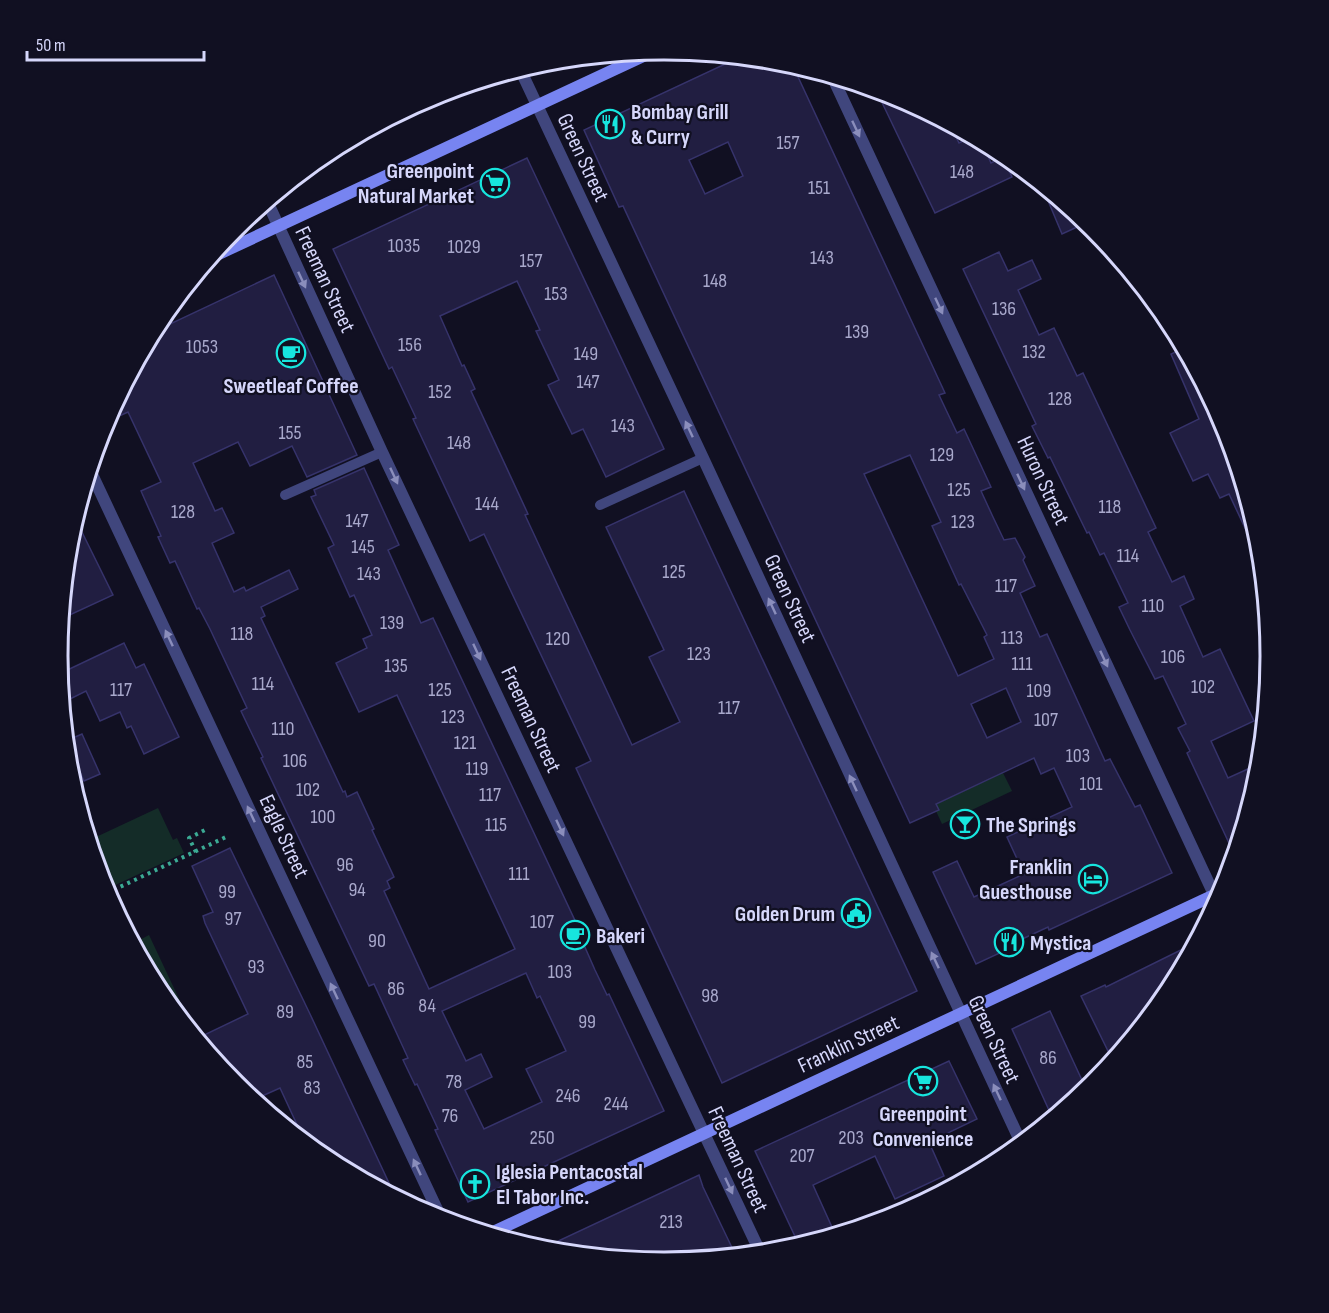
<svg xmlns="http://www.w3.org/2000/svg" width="1329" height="1313" font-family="'Sofia Sans Condensed',sans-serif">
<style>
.green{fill:#142c28}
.building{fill:#211e41;stroke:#36336b;stroke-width:1.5;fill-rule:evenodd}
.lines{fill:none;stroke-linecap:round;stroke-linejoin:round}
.path{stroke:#3baa94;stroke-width:4;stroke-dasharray:3 4.5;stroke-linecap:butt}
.lane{stroke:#40467d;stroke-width:10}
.street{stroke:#40467d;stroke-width:12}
.secondary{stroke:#7784f1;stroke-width:12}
.oneway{fill:#8b8ebc}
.labels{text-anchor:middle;stroke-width:4.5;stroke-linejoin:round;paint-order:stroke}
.number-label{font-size:20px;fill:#a9a9cc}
.poi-label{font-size:22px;font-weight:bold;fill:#d6d7fb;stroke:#111022;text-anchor:start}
.street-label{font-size:22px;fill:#d6d7fb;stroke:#111022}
.rim{fill:none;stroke:#d6d7fb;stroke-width:3}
</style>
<rect width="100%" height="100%" fill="#111022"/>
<g class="green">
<path d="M1003,773L1012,791L942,824L936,811L939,809L936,804Z"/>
<path d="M158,808L173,840L177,838L184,853L109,888L93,855L96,854L93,848L99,844L96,837Z"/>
<path d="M149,935L197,1037H196L160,993L134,943Z"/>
</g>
<g class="building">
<path d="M740,57L792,64L945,393L939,395L957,433L964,429L991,487L981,491L993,517L1004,540L1015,538L1025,557L1023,560L1035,586L1020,593L1040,637L1047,634L1105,761L1110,759L1135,807L1140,805L1172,873L1049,930L1048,927L1018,941L1019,944L976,964L933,872L957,861L974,897L998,886L1024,874L1007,837L1072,807L1054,768L1041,774L1034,758L936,804L939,810L910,823L623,206L619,207L584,130ZM728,142L743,176L705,194L689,160ZM910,455L941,522L932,526L959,585L961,584L987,635L984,637L994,659L958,676L864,474ZM1006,688L1021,722L987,738L971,704Z"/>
<path d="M876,90L897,96L950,124L959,143L973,136L981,141L991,163L1003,157L1012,177L935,213Z"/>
<path d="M527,158L664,449L606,477L583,429L572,434L548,385L559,380L536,331L540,330L517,281L440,316L462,366L464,365L475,389L471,391L528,514L525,515L632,745L680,722L649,657L664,650L606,527L684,491L917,991L722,1083L576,768L591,761L484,534L470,541L413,419L416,418L392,367L389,369L333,249Z"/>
<path d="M1041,184L1076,213L1088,222L1062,234Z"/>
<path d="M999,252L1008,271L1032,260L1041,279L1018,290L1039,335L1054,328L1077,376L1083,373L1156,528L1148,532L1172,582L1184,576L1194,599L1180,606L1203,657L1220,649L1254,721L1211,741L1228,778L1261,763L1260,775L1235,856L1187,753L1190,751L1178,728L1186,724L1163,676L1155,679L1130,630L1119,607L1128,603L1104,553L1100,555L1089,532L1087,533L1050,457L1048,458L1032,426L1036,424L963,269Z"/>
<path d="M274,275L357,455L307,477L292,446L250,466L238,442L193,463L215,511L222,508L234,533L212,543L234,592L244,587L246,591L289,570L298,589L261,607L265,616L261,618L343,792L345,791L347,797L357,792L374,829L372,830L394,877L387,881L390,888L384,891L429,989L515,949L397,695L359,712L336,663L367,648L363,639L372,635L354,595L350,597L328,548L334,545L311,497L316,495L314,490L364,468L399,545L388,550L421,623L433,618L586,944L584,945L595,970L607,995L609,994L664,1111L468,1202L435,1130L438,1129L417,1084L415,1085L403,1060L408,1058L374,984L369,986L261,758L263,757L241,711L247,708L210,629L199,608L197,609L175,561L170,563L158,537L161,536L141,491L161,482L128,412L104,423L153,332ZM526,973L537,998L540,996L566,1051L526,1069L542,1102L484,1129L465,1090L492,1077L481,1054L466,1061L442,1011Z"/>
<path d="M1184,348L1225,424L1256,526L1246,530L1229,494L1220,498L1208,474L1193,481L1170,433L1199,419L1171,354Z"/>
<path d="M75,518L113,595L61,619L69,538Z"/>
<path d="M124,643L136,668L144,664L179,737L144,754L131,726L127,728L120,712L100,721L86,691L66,701L61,691L59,674Z"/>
<path d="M82,734L100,774L84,781L66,741Z"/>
<path d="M230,848L310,1014L396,1198L327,1161L306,1144L280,1088L253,1100L235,1085L217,1063L204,1035L248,1014L205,923L203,916L213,912L192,866Z"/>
<path d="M1197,942L1169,994L1130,1041L1108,1051L1081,996L1105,985L1106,987Z"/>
<path d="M1050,1011L1087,1091L1053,1119L1012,1029Z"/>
<path d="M949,1061L977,1119L929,1142L944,1176L895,1199L875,1156L813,1185L836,1236L800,1247L755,1151Z"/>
<path d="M699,1175L703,1187L736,1256L664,1263L539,1250Z"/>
</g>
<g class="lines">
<g class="path">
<path d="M196,852L189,838L207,829"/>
<path d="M101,878L117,914"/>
<path d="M107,893L226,837"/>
</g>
<g class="lane">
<path d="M285,495L382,452"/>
<path d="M600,505L703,458"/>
</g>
<g class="street">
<path d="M520,69L703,458L1022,1145"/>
<path d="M832,76L1218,903"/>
<path d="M267,201L382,452L761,1254"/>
<path d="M90,470L442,1220"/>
</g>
<g class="secondary">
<path d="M210,258L654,51"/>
<path d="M489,1234L1225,890"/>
</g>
</g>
<defs><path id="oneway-solid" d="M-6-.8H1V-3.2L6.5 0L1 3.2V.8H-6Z" transform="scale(1.5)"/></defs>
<g class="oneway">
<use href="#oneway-solid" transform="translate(856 129) rotate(65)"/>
<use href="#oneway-solid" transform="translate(302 280) rotate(65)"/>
<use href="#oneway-solid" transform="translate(939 306) rotate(65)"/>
<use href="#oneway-solid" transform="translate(689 429) rotate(-115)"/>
<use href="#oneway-solid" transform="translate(394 476) rotate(65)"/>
<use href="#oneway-solid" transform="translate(1021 482) rotate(65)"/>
<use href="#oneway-solid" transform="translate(772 606) rotate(-115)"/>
<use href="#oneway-solid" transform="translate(169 638) rotate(-115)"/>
<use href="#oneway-solid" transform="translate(477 652) rotate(65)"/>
<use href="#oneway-solid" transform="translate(1104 659) rotate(65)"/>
<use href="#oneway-solid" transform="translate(853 783) rotate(-115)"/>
<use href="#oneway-solid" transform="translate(251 814) rotate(-115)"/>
<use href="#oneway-solid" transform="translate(560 828) rotate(65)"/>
<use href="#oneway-solid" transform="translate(935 960) rotate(-115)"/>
<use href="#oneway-solid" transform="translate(334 991) rotate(-115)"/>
<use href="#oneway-solid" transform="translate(997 1092) rotate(-115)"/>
<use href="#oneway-solid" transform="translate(417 1167) rotate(-115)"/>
<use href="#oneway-solid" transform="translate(729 1186) rotate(65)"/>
</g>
<defs>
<g id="restaurant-ring" transform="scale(1.5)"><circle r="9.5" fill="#111022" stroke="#17e5de" stroke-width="1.5"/><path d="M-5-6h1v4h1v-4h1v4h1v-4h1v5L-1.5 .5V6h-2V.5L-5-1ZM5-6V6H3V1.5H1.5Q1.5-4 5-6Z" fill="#17e5de"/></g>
<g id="supermarket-ring" transform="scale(1.5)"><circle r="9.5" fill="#111022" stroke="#17e5de" stroke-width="1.5"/><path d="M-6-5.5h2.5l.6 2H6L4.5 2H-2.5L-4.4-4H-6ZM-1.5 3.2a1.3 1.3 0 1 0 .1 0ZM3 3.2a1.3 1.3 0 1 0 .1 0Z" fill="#17e5de"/></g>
<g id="cafe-ring" transform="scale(1.5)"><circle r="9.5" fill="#111022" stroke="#17e5de" stroke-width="1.5"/><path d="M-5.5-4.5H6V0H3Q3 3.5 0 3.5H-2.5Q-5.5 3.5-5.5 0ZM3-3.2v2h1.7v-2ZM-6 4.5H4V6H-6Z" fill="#17e5de"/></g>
<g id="bar-ring" transform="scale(1.5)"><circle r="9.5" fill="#111022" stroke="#17e5de" stroke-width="1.5"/><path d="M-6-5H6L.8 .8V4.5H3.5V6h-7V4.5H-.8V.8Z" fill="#17e5de"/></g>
<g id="hotel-ring" transform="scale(1.5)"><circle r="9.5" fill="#111022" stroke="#17e5de" stroke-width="1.5"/><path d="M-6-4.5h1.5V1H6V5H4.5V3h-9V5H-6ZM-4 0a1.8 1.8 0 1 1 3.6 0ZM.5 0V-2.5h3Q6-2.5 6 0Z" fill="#17e5de"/></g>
<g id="civic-ring" transform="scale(1.5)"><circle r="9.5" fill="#111022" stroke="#17e5de" stroke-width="1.5"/><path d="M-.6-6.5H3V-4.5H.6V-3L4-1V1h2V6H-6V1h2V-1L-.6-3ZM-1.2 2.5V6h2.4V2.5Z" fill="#17e5de"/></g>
<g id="church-ring" transform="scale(1.5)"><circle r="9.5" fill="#111022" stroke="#17e5de" stroke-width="1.5"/><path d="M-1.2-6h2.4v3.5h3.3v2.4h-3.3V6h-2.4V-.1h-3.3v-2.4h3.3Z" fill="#17e5de"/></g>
</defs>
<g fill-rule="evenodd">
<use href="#restaurant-ring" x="610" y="124"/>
<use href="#supermarket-ring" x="495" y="183"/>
<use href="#cafe-ring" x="291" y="353"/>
<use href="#bar-ring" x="965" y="824"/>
<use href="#hotel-ring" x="1093" y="879"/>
<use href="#civic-ring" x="856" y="913"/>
<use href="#cafe-ring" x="575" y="935"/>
<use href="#restaurant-ring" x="1009" y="942"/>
<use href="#supermarket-ring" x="923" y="1081"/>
<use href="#church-ring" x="475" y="1184"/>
</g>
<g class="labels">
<g class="number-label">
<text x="788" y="149">157</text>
<text x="962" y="178">148</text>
<text x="819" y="194">151</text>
<text x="404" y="252">1035</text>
<text x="464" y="253">1029</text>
<text x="822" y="264">143</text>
<text x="531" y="267">157</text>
<text x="715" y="287">148</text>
<text x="556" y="300">153</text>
<text x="1004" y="315">136</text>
<text x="857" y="338">139</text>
<text x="410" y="351">156</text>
<text x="202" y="353">1053</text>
<text x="1034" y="358">132</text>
<text x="586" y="360">149</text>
<text x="588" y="388">147</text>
<text x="440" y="398">152</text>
<text x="1060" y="405">128</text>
<text x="623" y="432">143</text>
<text x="290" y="439">155</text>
<text x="459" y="449">148</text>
<text x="942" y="461">129</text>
<text x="959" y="496">125</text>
<text x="487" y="510">144</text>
<text x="1110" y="513">118</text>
<text x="183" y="518">128</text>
<text x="357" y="527">147</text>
<text x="963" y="528">123</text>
<text x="363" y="553">145</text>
<text x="1128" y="562">114</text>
<text x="674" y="578">125</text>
<text x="369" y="580">143</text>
<text x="1006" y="592">117</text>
<text x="1153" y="612">110</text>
<text x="392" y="629">139</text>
<text x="242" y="640">118</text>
<text x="1012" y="644">113</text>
<text x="558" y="645">120</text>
<text x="699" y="660">123</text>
<text x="1173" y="663">106</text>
<text x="1022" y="670">111</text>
<text x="396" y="672">135</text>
<text x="263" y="690">114</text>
<text x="1203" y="693">102</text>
<text x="121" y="696">117</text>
<text x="440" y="696">125</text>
<text x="1039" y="697">109</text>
<text x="729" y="714">117</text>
<text x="453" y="723">123</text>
<text x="1046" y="726">107</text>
<text x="283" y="735">110</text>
<text x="465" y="749">121</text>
<text x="1078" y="762">103</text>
<text x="295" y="767">106</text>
<text x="477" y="775">119</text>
<text x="1091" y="790">101</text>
<text x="308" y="796">102</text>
<text x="490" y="801">117</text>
<text x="323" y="823">100</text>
<text x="496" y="831">115</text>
<text x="345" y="871">96</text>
<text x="519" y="880">111</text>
<text x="357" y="896">94</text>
<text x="227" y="898">99</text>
<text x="233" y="925">97</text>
<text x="542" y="928">107</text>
<text x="377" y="947">90</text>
<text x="256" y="973">93</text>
<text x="560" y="978">103</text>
<text x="396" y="995">86</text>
<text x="710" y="1002">98</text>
<text x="427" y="1012">84</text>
<text x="285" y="1018">89</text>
<text x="587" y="1028">99</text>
<text x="1048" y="1064">86</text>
<text x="305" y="1068">85</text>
<text x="454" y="1088">78</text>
<text x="312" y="1094">83</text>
<text x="568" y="1102">246</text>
<text x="616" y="1110">244</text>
<text x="450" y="1122">76</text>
<text x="542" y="1144">250</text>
<text x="851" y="1144">203</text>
<text x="802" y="1162">207</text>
<text x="671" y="1228">213</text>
</g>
<g class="poi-label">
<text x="631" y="119">Bombay Grill<tspan x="631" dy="25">&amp; Curry</tspan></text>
<text x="474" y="178" text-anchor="end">Greenpoint<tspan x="474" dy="25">Natural Market</tspan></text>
<text x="291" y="393" text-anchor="middle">Sweetleaf Coffee</text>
<text x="986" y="832">The Springs</text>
<text x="1072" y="874" text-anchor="end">Franklin<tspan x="1072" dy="25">Guesthouse</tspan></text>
<text x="835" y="921" text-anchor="end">Golden Drum</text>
<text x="596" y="943">Bakeri</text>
<text x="1030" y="950">Mystica</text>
<text x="923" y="1121" text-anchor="middle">Greenpoint<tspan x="923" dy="25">Convenience</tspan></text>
<text x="496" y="1179">Iglesia Pentacostal<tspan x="496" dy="25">El Tabor Inc.</tspan></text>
</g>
<g class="street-label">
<text transform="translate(584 157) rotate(65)" y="8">Green Street</text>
<text transform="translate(326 279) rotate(65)" y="8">Freeman Street</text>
<text transform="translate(1044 480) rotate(65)" y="8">Huron Street</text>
<text transform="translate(791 598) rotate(65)" y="8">Green Street</text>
<text transform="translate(532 719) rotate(65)" y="8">Freeman Street</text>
<text transform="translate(285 836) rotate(65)" y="8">Eagle Street</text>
<text transform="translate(995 1039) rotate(65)" y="8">Green Street</text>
<text transform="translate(848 1043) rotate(-25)" y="8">Franklin Street</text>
<text transform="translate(739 1159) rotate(65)" y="8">Freeman Street</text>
</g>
</g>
<path d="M0 0H1329V1313H0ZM68 656a596 596 0 1 1 1192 0a596 596 0 1 1-1192 0Z" fill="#111022" fill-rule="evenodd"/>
<path class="rim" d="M68 656a596 596 0 1 1 1192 0a596 596 0 1 1-1192 0Z"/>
<path d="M27 51v9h177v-9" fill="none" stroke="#d6d7fb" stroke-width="3"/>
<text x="36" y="51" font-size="18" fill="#d6d7fb" stroke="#111022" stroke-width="4.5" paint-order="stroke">50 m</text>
</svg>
